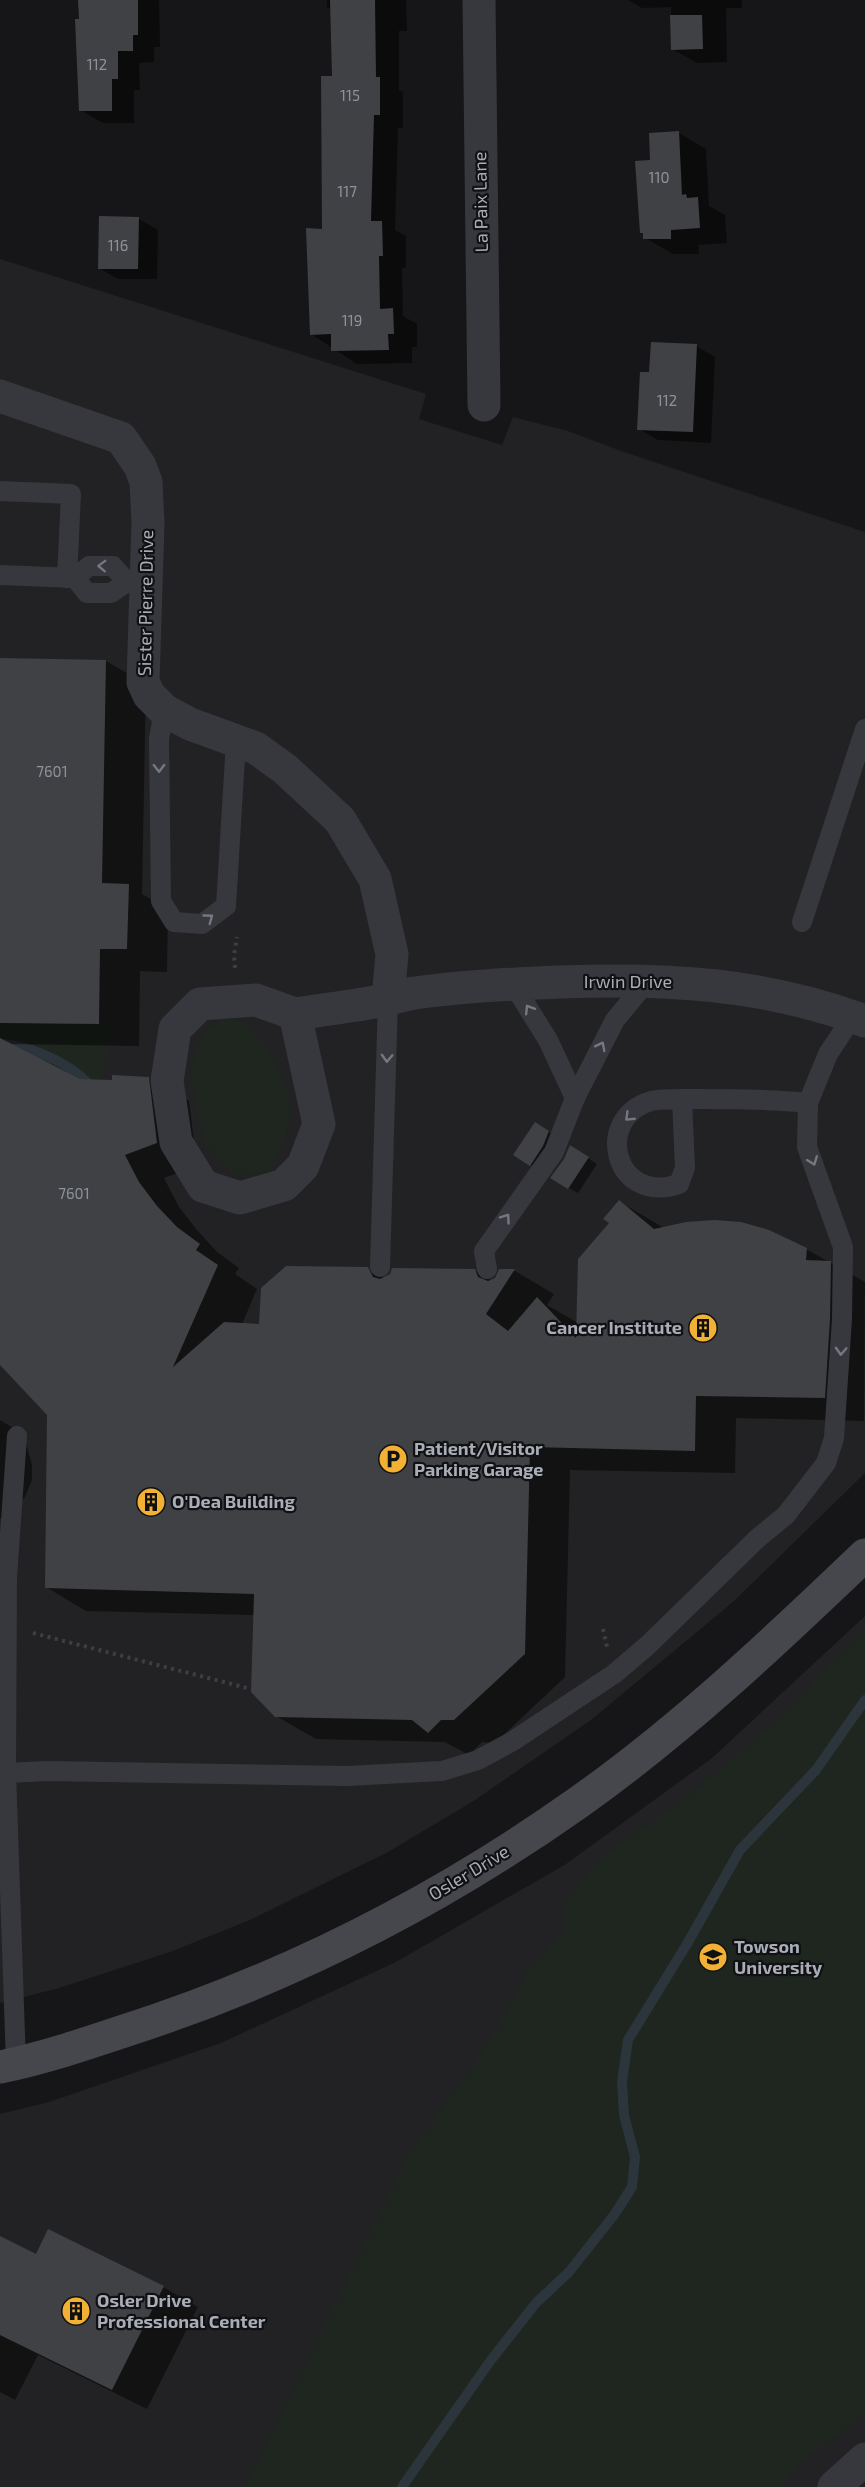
<svg xmlns="http://www.w3.org/2000/svg" width="865" height="2487" font-family="'Exo 2',sans-serif">
<style>
.built{fill:#222225}
.green{fill:#1e261f}
.water{fill:#2c353c}
.shadow{fill:#0007}
.lines{fill:none;stroke-linecap:round;stroke-linejoin:round}
.stream{stroke:#2c353c;stroke-width:10}
.building{fill:#404145}
.path{stroke:#3d3f44;stroke-width:4;stroke-dasharray:3 4.5;stroke-linecap:butt}
.lane{stroke:#37383d;stroke-width:20}
.street{stroke:#37383d;stroke-width:33}
.secondary{stroke:#45474d;stroke-width:33}
.oneway{stroke:#757881}
.labels{text-anchor:middle;stroke-width:4.5;stroke-linejoin:round;paint-order:stroke}
.number-label{font-size:15px;fill:#8e929b}
.street-label{font-size:18px;fill:#a8adb8;stroke:#111113}
.poi-label{font-size:18px;font-weight:bold;fill:#a8adb8;stroke:#111113;text-anchor:start}
</style>
<rect width="100%" height="100%" fill="#161618"/>
<g class="built">
<path d="M0,259L426,394L419,419L502,445L513,417L568,431L624,452L865,532V1473L733,1602L591,1720L472,1802L388,1852L250,1920L170,1952L59,1988L0,2003Z"/>
<path d="M865,1616V2487H0V2114L49,2102L221,2043L396,1962L566,1864L712,1758Z"/>
</g>
<g class="green">
<path d="M221,1020C226,1020 234,1019 239,1021C261,1026 292,1087 291,1109C290,1133 279,1152 267,1173L236,1176L205,1146L196,1111L191,1068L203,1034Z"/>
<path d="M0,1023L99,1024L111,1028L102,1079H91L83,1089C66,1064 35,1057 7,1048L0,1053Z"/>
<path d="M865,1629V2415L807,2458L779,2487H244L410,2153L492,2037L526,1973L565,1929L564,1906L595,1862L691,1794L794,1705L836,1656Z"/>
</g>
<path class="water" d="M0,1039C33,1041 68,1057 91,1079L83,1089C72,1074 59,1066 41,1059C26,1053 10,1053 0,1039Z"/>
<g class="shadow">
<path d="M80,0H159L160,47H154V62L139,63L140,90H134V123H103L80,110Z"/>
<path d="M327,0H406L407,31H399V90L403,92V128H398L395,230L406,236V268H402L403,316L417,324V347H412V363L357,364L311,334L324,230L334,78L332,10L327,7Z"/>
<path d="M628,0H742V8H726L727,62L697,63L672,49L671,7L642,8Z"/>
<path d="M679,133L706,149L709,206L725,215L727,243L698,245L699,254H673L645,238L652,161Z"/>
<path d="M139,219L158,230L157,279H118L99,268Z"/>
<path d="M696,346L715,357L711,443L658,440L639,429L651,374Z"/>
<path d="M0,658V660L106,661L146,684L142,894L168,909L167,972L140,971L139,1046L9,1044L79,1080L113,1081L148,1078L189,1101L197,1166L164,1178L179,1207L197,1230L217,1252L239,1268L235,1274L257,1289L242,1324L261,1325L368,1269L384,1278L474,1270L492,1281L496,1279L500,1271H515L554,1294L547,1305L578,1323L620,1202L664,1228L806,1249L865,1282L864,1421L736,1418L735,1473L570,1470L565,1677L495,1743L482,1742L469,1755L445,1742L316,1739L276,1716L255,1615L86,1611L46,1587L114,1483L0,1363Z"/>
<path d="M544,1129L558,1138L540,1170L515,1155Z"/>
<path d="M579,1152L597,1164L578,1193L552,1178Z"/>
<path d="M0,1420L23,1434L32,1464V1480L25,1497L14,1510L0,1519Z"/>
<path d="M0,2238L37,2256L163,2287L198,2307L147,2409L38,2355L15,2400L0,2392Z"/>
</g>
<g class="lines">
<path class="stream" d="M402,2487L491,2360L536,2303L569,2272L614,2215L632,2187L635,2157L624,2115L622,2082L628,2040L687,1944L740,1850L816,1770L865,1700"/>
</g>
<g class="building">
<path d="M78,0H138V35H133V51H118V79H112V111H79L75,19H79Z"/>
<path d="M330,0H375L376,77H380V115H374L371,221H382L383,256H379L380,309L393,308L394,334H388L389,350L331,351V334L310,335L306,228L322,229L321,76H332Z"/>
<path d="M670,15H702L703,49L671,50Z"/>
<path d="M679,131L682,195L686,194L687,198L698,197L700,228L671,230V239H643V233H640L635,161L650,160L649,133Z"/>
<path d="M99,216L139,217L138,269H98Z"/>
<path d="M651,342L697,344L693,432L637,430L640,372H649Z"/>
<path d="M0,658L106,660L102,883L129,884L127,949H100L99,1024L0,1023Z"/>
<path d="M0,1038L80,1079L112,1080V1075L149,1077L157,1143L125,1155L139,1182L157,1206L177,1227L200,1244L196,1250L218,1265L173,1367L224,1322L259,1324L261,1288L286,1266L368,1267L373,1277L380,1279L390,1274L392,1268L475,1269L478,1277L488,1281L495,1278L499,1269H515L486,1314L508,1331L537,1297L576,1338L578,1259L609,1223L603,1219L619,1200L654,1229L686,1222L715,1220L741,1222L769,1230L807,1248L806,1260L831,1261L830,1319L825,1398L696,1396L695,1451L530,1447L525,1654L454,1720H441L428,1733L412,1720L275,1717L251,1692L254,1594L45,1588L47,1415L0,1365Z"/>
<path d="M535,1122L549,1131L543,1146L530,1166L513,1155Z"/>
<path d="M570,1145L589,1157L568,1189L550,1178L564,1159Z"/>
<path d="M48,2229L164,2286L112,2390L0,2335V2236L36,2254Z"/>
</g>
<g class="lines">
<g class="path">
<path d="M235,968L234,955L237,937"/>
<path d="M603,1629L607,1647"/>
<path d="M33,1633L251,1689"/>
</g>
<g class="lane">
<path d="M0,491L71,494L67,578"/>
<path d="M0,575L75,578L87,593H111L127,582L146,584"/>
<path d="M75,578L89,566H113L127,582"/>
<path d="M164,710L159,739L161,901L174,922L202,924L226,906L236,741"/>
<path d="M802,922L865,729"/>
<path d="M513,984L548,1040L575,1098"/>
<path d="M682,1099L685,1168L679,1184C614,1206 593,1118 651,1101C664,1098 683,1099 697,1099C734,1099 770,1099 808,1103"/>
<path d="M380,1267L388,999"/>
<path d="M487,1269L484,1251L554,1152L575,1098L615,1020L648,980"/>
<path d="M6,1773L46,1771L347,1776L442,1771L478,1760L513,1741L614,1674L647,1646L758,1538L786,1515L826,1463L834,1438L842,1319L843,1247L807,1147L808,1103L828,1054L853,1016"/>
<path d="M16,2064L6,1773L7,1577L17,1436"/>
</g>
<g class="street">
<path d="M479,0L484,405"/>
<path d="M0,396L121,438L140,466L146,482L148,523L143,682L149,695L164,710L190,724L256,748L285,769L340,820L375,879L392,954L388,999"/>
<path d="M256,1000L295,1014L319,1124L303,1166L284,1185L240,1198L203,1186L176,1142L167,1081L175,1029L200,1004Z"/>
<path d="M295,1014C326,1009 358,1006 389,999C398,997 406,994 415,993C464,986 512,984 560,982C666,978 764,983 865,1021"/>
<path d="M834,2487L865,2459"/>
</g>
<path class="secondary" d="M0,2067C40,2059 79,2046 118,2033C282,1981 438,1902 579,1802C682,1729 774,1642 865,1555"/>
</g>
<defs><path id="oneway-chevron" d="M-2-3.5L2.5 0L-2 3.5" fill="none" stroke-width="1.6" stroke-linecap="round" stroke-linejoin="round" transform="scale(1.5)"/></defs>
<g class="oneway">
<use href="#oneway-chevron" transform="translate(102 566) rotate(-178)"/>
<use href="#oneway-chevron" transform="translate(159 768) rotate(89)"/>
<use href="#oneway-chevron" transform="translate(209 918) rotate(-36)"/>
<use href="#oneway-chevron" transform="translate(529 1009) rotate(-122)"/>
<use href="#oneway-chevron" transform="translate(601 1046) rotate(-63)"/>
<use href="#oneway-chevron" transform="translate(387 1058) rotate(92)"/>
<use href="#oneway-chevron" transform="translate(629 1117) rotate(136)"/>
<use href="#oneway-chevron" transform="translate(813 1161) rotate(69)"/>
<use href="#oneway-chevron" transform="translate(506 1218) rotate(-55)"/>
<use href="#oneway-chevron" transform="translate(841 1351) rotate(93)"/>
</g>
<defs>
<g id="building-disc" transform="scale(1.5)"><circle r="9.5" fill="#f2b134" stroke="#111113"/><path d="M-4-6H4V6H1V3H-1V6H-4ZM-2.5-4.3h1.7v1.8h-1.7ZM.8-4.3h1.7v1.8H.8ZM-2.5-1h1.7V.8h-1.7ZM.8-1h1.7V.8H.8Z" fill="#111"/></g>
<g id="parking-disc" transform="scale(1.5)"><circle r="9.5" fill="#f2b134" stroke="#111113"/><path d="M-3.5-5.5H1a3.5 3.5 0 0 1 0 7H-1V5.5H-3.5ZM-1-3.4V-.6H.8a1.4 1.4 0 0 0 0-2.8Z" fill="#111"/></g>
<g id="university-disc" transform="scale(1.5)"><circle r="9.5" fill="#f2b134" stroke="#111113"/><path d="M0-5L7-2L0 1L-7-2ZM-4 1L0 2.5L4 1V4Q0 6-4 4Z" fill="#111"/></g>
</defs>
<g fill-rule="evenodd">
<use href="#building-disc" x="703" y="1328"/>
<use href="#parking-disc" x="393" y="1459"/>
<use href="#building-disc" x="151" y="1502"/>
<use href="#university-disc" x="713" y="1957"/>
<use href="#building-disc" x="76" y="2311"/>
</g>
<g class="labels">
<g class="number-label">
<text x="97" y="70">112</text>
<text x="350" y="101">115</text>
<text x="659" y="183">110</text>
<text x="347" y="197">117</text>
<text x="118" y="251">116</text>
<text x="352" y="326">119</text>
<text x="667" y="406">112</text>
<text x="52" y="777">7601</text>
<text x="74" y="1199">7601</text>
</g>
<g class="street-label">
<text transform="translate(481 202) rotate(-91)" y="6">La Paix Lane</text>
<text transform="translate(146 603) rotate(-89)" y="6">Sister Pierre Drive</text>
<text x="628" y="988">Irwin Drive</text>
<text transform="translate(469 1873) rotate(-31)" y="6">Osler Drive</text>
</g>
<g class="poi-label">
<text x="682" y="1334" text-anchor="end">Cancer Institute</text>
<text x="414" y="1455">Patient/Visitor<tspan x="414" dy="21">Parking Garage</tspan></text>
<text x="172" y="1508">O'Dea Building</text>
<text x="734" y="1953">Towson<tspan x="734" dy="21">University</tspan></text>
<text x="97" y="2307">Osler Drive<tspan x="97" dy="21">Professional Center</tspan></text>
</g>
</g>
</svg>
